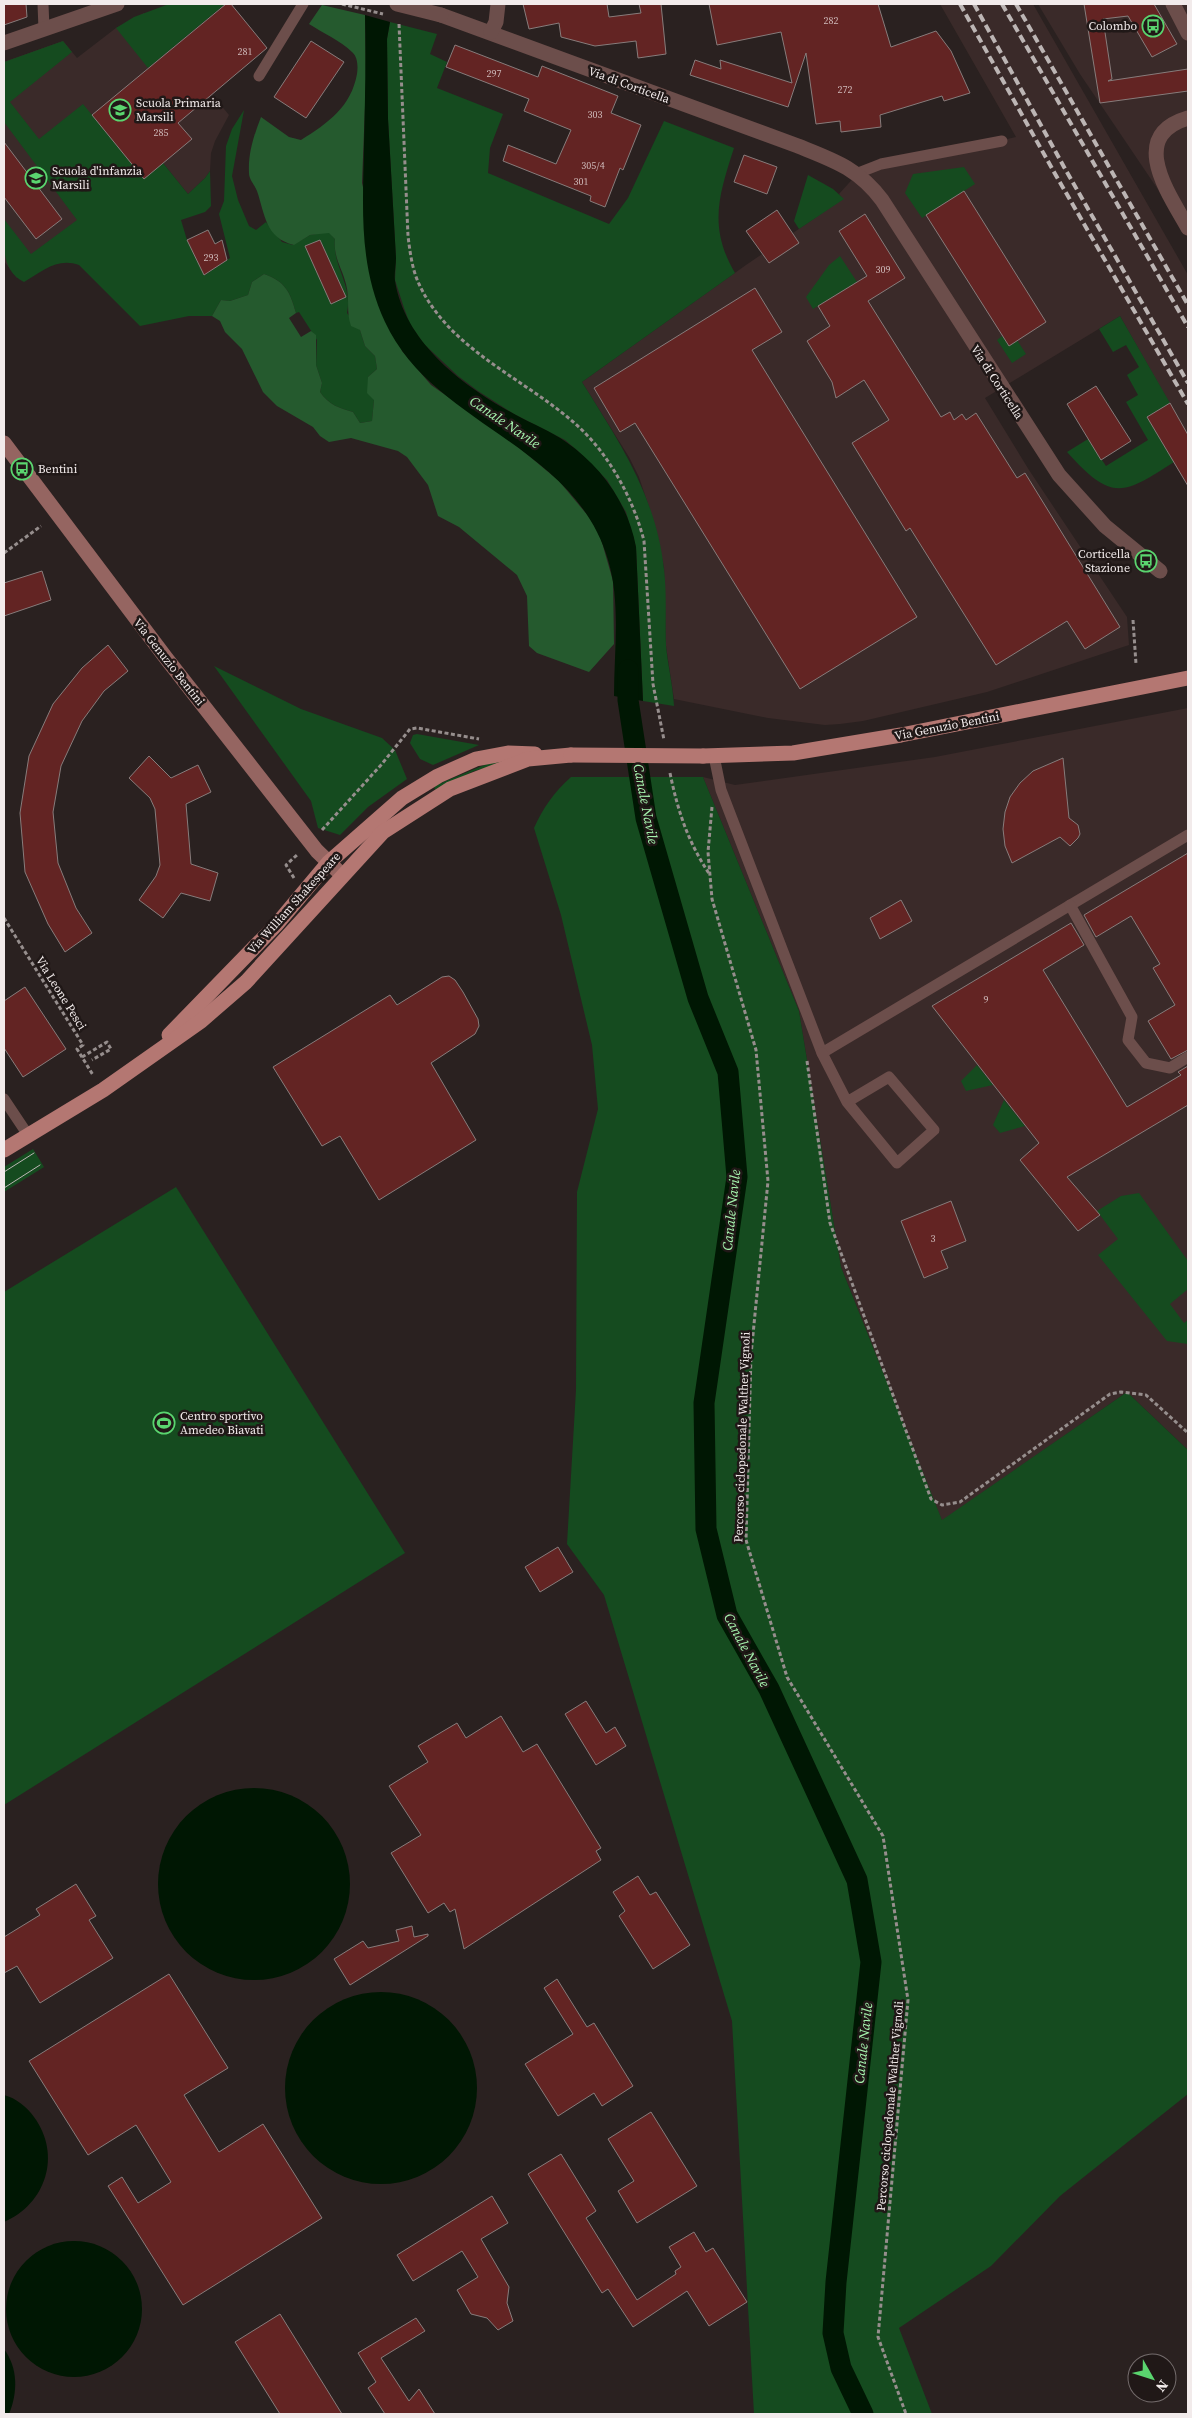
<svg xmlns="http://www.w3.org/2000/svg" width="1192" height="2418" font-family="'Source Serif 4',serif">
<style>
.built{fill:#3a2a29}
.green{fill:#154b1f}
.forest{fill:#255a2e}
.water{fill:#001703}
.lines{fill:none;stroke-linecap:round;stroke-linejoin:round}
.canal{stroke:#001703;stroke-width:21}
.building{fill:#632423;stroke:#877c7b}
.path{stroke:#968e8d;stroke-width:3;stroke-dasharray:4 2.5;stroke-linecap:butt}
.lane{stroke:#6c4e4b;stroke-width:11}
.street{stroke:#6c4e4b;stroke-width:15}
.secondary{stroke:#956561;stroke-width:15}
.primary{stroke:#b47772;stroke-width:15}
.tram{stroke:#bcb5b4;stroke-width:1}
.rail{stroke:#bcb5b4;stroke-width:4;stroke-dasharray:8 4;stroke-linecap:butt}
.path-bridge{stroke:#968e8d;stroke-width:3;stroke-dasharray:4 2.5;stroke-linecap:butt}
.street-bridge{stroke:#6c4e4b;stroke-width:15}
.primary-bridge{stroke:#b47772;stroke-width:15}
.labels{text-anchor:middle;stroke-width:5;stroke-linejoin:round;paint-order:stroke}
.number-label{font-size:10px;fill:#ceb9b9}
.poi-label{font-size:12px;fill:#f2ebeb;stroke:#201817;text-anchor:start}
.street-label{font-size:12px;fill:#f2ebeb;stroke:#201817}
.water-label{font-size:14px;font-style:italic;fill:#a6f4ae;stroke:#201817}
</style>
<rect width="100%" height="100%" fill="#2a2120"/>
<g class="built">
<path d="M940,4H1033L1188,275V486L1147,417L1170,404L1120,316L985,398L1029,470L1127,617L1129,645L987,692L863,721L840,724L825,725L768,718L674,699L666,646L664,567L652,516L639,477L629,457L582,382L746,265L843,199L839,194L858,173L1016,137Z"/>
<path d="M1038,4H1188V234L1080,74Z"/>
<path d="M144,13L229,115L215,141L211,153L210,171L205,178L188,194L163,163L17,278L4,261V62L63,41L77,58L116,28Z"/>
<path d="M1188,708V1450L1127,1392L942,1521L841,1267L799,1011L703,777L735,785L935,757Z"/>
</g>
<g class="green">
<path d="M169,4L224,5L148,68L116,28L134,17Z"/>
<path d="M390,22L437,34L430,54L447,62L437,88L503,114L490,148L488,173L609,224L628,198L664,121L734,148C719,195 708,227 735,273L582,382C620,443 656,496 664,569C667,595 665,620 666,646C668,666 673,686 674,706L643,701L636,547L626,512L607,480L578,451L565,440L514,414L478,391L458,376L424,344L410,324L404,308L395,280L396,258L388,119L387,39Z"/>
<path d="M63,41L72,52L10,102L39,139L83,104L144,178L163,163L188,194L205,178L210,171L211,206L205,212L181,220L187,240L205,275L230,258L219,214L224,201L226,146L232,129L244,110L232,176L238,200L249,226L256,230L266,222L282,242L293,245L310,235L329,232L335,239C332,266 353,285 347,313L360,330L365,346L375,356L377,369L368,377L374,400L372,421L360,423L353,412C339,408 329,405 320,392L322,383L316,365L317,340L299,312L296,313C290,292 286,282 264,274L252,282L248,295L230,301L221,300L212,316H189L140,326L79,265C58,257 42,271 24,282C0,270 4,243 4,219L31,254L77,220L4,122V62Z"/>
<path d="M964,167L975,184L922,218L905,193L913,174Z"/>
<path d="M808,175L833,189L844,199L799,229L794,221Z"/>
<path d="M840,256L857,282L813,309L806,297L829,265Z"/>
<path d="M1120,316L1170,403L1147,417L1174,462C1122,496 1111,501 1067,452L1088,439L1106,466L1148,440L1126,402L1138,395L1127,375L1139,367L1126,345L1113,352L1099,329Z"/>
<path d="M1002,336L1009,346L1017,340L1026,354L1012,363L997,340Z"/>
<path d="M214,666L301,709L382,738L395,750L407,779L368,807L340,835L318,828L311,801Z"/>
<path d="M417,734L479,745L433,765L420,759L410,743L413,735Z"/>
<path d="M501,758L515,760L474,771L435,790L434,786Z"/>
<path d="M571,777H703L799,1011L841,1267L942,1520L1127,1392L1188,1450V2094L1060,2196L991,2266L899,2328L932,2414H754L732,2021L604,1595L567,1544L576,1390L577,1192L598,1109L592,1045L561,915L534,828C543,808 554,792 571,777Z"/>
<path d="M977,1065L993,1085L966,1091L961,1081Z"/>
<path d="M1004,1100L1025,1126L1000,1133L993,1125Z"/>
<path d="M33,1149L44,1167L4,1192V1167Z"/>
<path d="M176,1187L405,1553L4,1805V1292Z"/>
<path d="M1139,1193L1188,1261V1289L1170,1304L1184,1323L1188,1320V1344L1167,1341L1098,1255L1118,1239L1097,1211L1121,1196Z"/>
</g>
<path class="forest" d="M322,5L365,15L366,80L362,183L402,351L431,385L510,440L559,481L589,517L599,532L613,581L614,644L589,672L537,653L529,646L527,596L517,575L459,527L438,516L428,485L407,457L398,451L351,438L329,442L320,436L313,427L277,406L263,392L242,349L225,332L220,321L212,316L221,300L230,301L248,295L252,282L264,274C286,282 290,292 296,313L289,318L301,337L311,331L316,335V365L322,383L320,392C329,405 339,408 353,412L360,423L372,421L374,400L367,393L368,377L377,369L375,356L365,346L360,330L351,326C346,312 350,299 346,284C342,268 333,257 335,239L329,233L310,235L294,245C265,238 265,214 257,191C255,185 249,180 249,173C248,153 254,135 261,117L289,137L301,140C328,123 351,107 357,74C358,67 358,57 352,52C341,41 323,33 309,24Z"/>
<g class="water">
<path d="M365,15L390,22L387,39L388,119L396,258C396,265 394,274 395,281C405,343 464,387 516,415C532,424 551,431 566,442C602,467 628,504 636,547L643,701L614,696C614,651 621,603 608,560C574,443 433,426 385,322C358,264 363,206 364,145C365,102 366,59 365,15Z"/>
<circle cx="254" cy="1884" r="96"/>
<circle cx="381" cy="2088" r="96"/>
<path d="M4,2095C16,2098 27,2107 34,2117C62,2155 46,2204 4,2222Z"/>
<circle cx="74" cy="2309" r="68"/>
<path d="M4,2349C18,2368 18,2392 9,2414H4Z"/>
</g>
<g class="lines">
<path class="canal" d="M628,670V700L646,818L698,998L728,1072L737,1177L704,1403L706,1529L727,1615L769,1689L857,1880L871,1962L836,2282L833,2333L841,2368L863,2414"/>
</g>
<g class="building">
<path d="M4,4H26L27,17L4,25Z"/>
<path d="M226,4H231L267,48L178,123L192,139L144,179L92,115Z"/>
<path d="M523,4H607L609,17L641,13L639,4H661L666,54L638,58L636,41L595,46L561,37L559,23L529,29Z"/>
<path d="M709,4H878L891,47L936,31L951,51L970,93L944,101L942,96L880,115L881,127L841,132L840,121L816,124L806,53L788,107L690,75L695,60L721,69L720,60L792,83L781,32L717,45Z"/>
<path d="M1084,4H1154L1177,44L1152,57L1128,16L1103,19L1112,79L1108,81L1188,69V91L1100,103Z"/>
<path d="M311,41L344,62L306,118L274,97Z"/>
<path d="M455,45L538,77L542,66L618,96L611,113L641,125L623,170L620,168L605,207L590,201L591,196L503,161L508,145L556,164L571,130L524,111L529,99L446,67Z"/>
<path d="M4,142L62,219L36,239L4,197Z"/>
<path d="M744,155L777,167L767,194L734,182Z"/>
<path d="M964,191L1046,322L1009,346L926,215Z"/>
<path d="M777,210L799,243L769,263L746,231Z"/>
<path d="M865,214L905,278L868,301L941,417L950,412L954,420L962,414L966,420L976,413L1017,478L1025,473L1120,627L1085,649L1067,621L996,665L910,528L906,531L852,443L889,420L864,380L836,398L832,382L807,341L830,326L818,306L867,276L839,231Z"/>
<path d="M208,230L215,244L222,240L227,260L204,275L187,240Z"/>
<path d="M320,240L346,297L331,304L305,246Z"/>
<path d="M755,288L782,332L752,350L917,617L800,689L635,423L620,432L594,388Z"/>
<path d="M1096,386L1131,441L1101,460L1067,404Z"/>
<path d="M1170,403L1188,435V486L1147,417Z"/>
<path d="M42,571L51,600L4,616V583Z"/>
<path d="M108,645L128,671L104,691L82,721L61,766L53,812L58,863L76,908L92,933L65,952L48,924L25,872L20,813L29,756L53,704L82,668Z"/>
<path d="M149,756L171,778L198,765L211,792L186,804L191,864L218,873L210,901L181,893L163,918L139,900L156,876L160,865L155,809L150,798L129,778Z"/>
<path d="M1063,758L1069,818L1078,825L1080,834L1078,838L1070,846L1060,837L1012,863L1005,846L1003,829L1005,812L1010,797L1020,783L1033,771Z"/>
<path d="M1188,853V1050L1171,1059L1148,1021L1175,1005L1153,968L1160,964L1131,916L1096,937L1084,915Z"/>
<path d="M901,900L912,921L880,939L870,918Z"/>
<path d="M1071,923L1084,945L1043,970L1127,1107L1181,1075L1178,1072L1188,1066V1105L1067,1177L1100,1215L1078,1231L1020,1160L1039,1143L932,1006Z"/>
<path d="M449,976L455,980L463,992L478,1019L479,1026L475,1034L431,1063L476,1140L379,1200L340,1136L322,1146L273,1067L390,995L397,1005L442,977Z"/>
<path d="M25,987L66,1049L23,1077L4,1048V1001Z"/>
<path d="M951,1201L966,1241L941,1251L948,1268L924,1278L901,1221Z"/>
<path d="M558,1547L573,1572L540,1592L525,1567Z"/>
<path d="M586,1701L606,1733L615,1727L626,1746L596,1765L565,1714Z"/>
<path d="M501,1716L523,1752L537,1744L601,1848L596,1851L601,1860L464,1949L455,1909L450,1912L444,1903L428,1913L391,1853L421,1835L389,1786L428,1762L418,1746L457,1723L466,1738Z"/>
<path d="M638,1876L650,1895L656,1892L690,1945L653,1969L619,1916L625,1911L613,1892Z"/>
<path d="M76,1884L96,1916L89,1920L113,1958L40,2003L17,1966L4,1973V1937L40,1915L36,1909Z"/>
<path d="M412,1926L414,1937L428,1934V1936L350,1985L334,1959L363,1941L368,1948L399,1941L396,1930Z"/>
<path d="M169,1974L228,2068L184,2095L219,2152L263,2124L322,2218L183,2305L108,2186L122,2177L138,2203L171,2182L136,2125L88,2155L29,2061Z"/>
<path d="M557,1979L587,2027L594,2023L633,2086L602,2106L594,2093L558,2116L525,2064L573,2034L544,1988Z"/>
<path d="M651,2112L697,2186L637,2223L618,2191L634,2181L608,2139Z"/>
<path d="M561,2154L596,2211L586,2218L637,2300L676,2274L675,2271L681,2267L669,2247L694,2232L706,2252L713,2248L747,2302L709,2326L687,2291L633,2327L608,2289L602,2293L528,2174Z"/>
<path d="M492,2196L508,2223L481,2239L509,2287L507,2303L513,2321L498,2330L487,2318L471,2314L457,2290L478,2277L462,2251L413,2281L397,2255Z"/>
<path d="M280,2314L342,2414H280L235,2342Z"/>
<path d="M416,2318L425,2331L381,2358L409,2401L419,2389L435,2414H385L368,2388L376,2382L358,2353Z"/>
</g>
<g class="lines">
<g class="path">
<path d="M399,24L408,236C410,252 412,269 419,284C451,353 530,380 582,430C611,458 634,501 644,541L653,684L664,740"/>
<path d="M4,553L41,526"/>
<path d="M1133,620L1136,664"/>
<path d="M670,773C678,812 688,842 710,875"/>
<path d="M712,807L708,852L712,899L756,1050L768,1181L751,1355L746,1540L787,1677L883,1836L908,2000L878,2337L906,2414"/>
<path d="M322,830L381,765L410,729L417,728L479,739"/>
<path d="M294,878L286,865L298,854"/>
<path d="M4,918L83,1045L77,1049L93,1075"/>
<path d="M82,1057L107,1042L111,1049L92,1060"/>
<path d="M807,1061L830,1223L931,1499L942,1505L960,1502L1110,1394L1121,1392L1146,1395L1188,1433"/>
</g>
<g class="lane">
<path d="M43,4L44,29"/>
<path d="M259,76L303,4"/>
<path d="M858,173L881,164L1002,141"/>
<path d="M714,756L721,790L822,1053L1188,835"/>
<path d="M1070,905L1132,1017L1128,1040L1146,1063L1170,1068L1188,1057"/>
<path d="M822,1053L847,1102L897,1163L934,1130L889,1077L847,1102"/>
<path d="M4,1099L28,1135"/>
</g>
<g class="street">
<path d="M1173,4L1188,33"/>
<path d="M441,15L798,146C833,160 858,168 882,200L1059,475L1105,526L1160,571"/>
<path d="M491,32L496,22L498,4"/>
<path d="M4,43L117,4"/>
<path d="M1188,118C1127,136 1169,194 1188,228"/>
</g>
<path class="secondary" d="M4,443L166,658L317,851L342,875"/>
<g class="primary">
<path d="M703,756L793,753L901,735L1188,678"/>
<path d="M169,1035L277,924L328,863L402,798L438,776L476,759L508,753L535,754"/>
<path d="M4,1150L103,1090L201,1021L246,982L383,832L450,789L528,759L571,755"/>
</g>
<g class="tram">
<path d="M4,1172L34,1153"/>
<path d="M4,1188L40,1165"/>
</g>
<g class="rail">
<path d="M960,4L1054,172L1188,404"/>
<path d="M974,4L1064,167L1188,383"/>
<path d="M1002,4L1188,327"/>
<path d="M1016,4L1188,305"/>
</g>
<path class="path-bridge" d="M342,4L383,14"/>
<path class="street-bridge" d="M397,4L441,15"/>
<path class="primary-bridge" d="M571,755L703,756"/>
</g>
<defs>
<g id="bus-ring" transform="scale(1.125)"><circle r="9.5" fill="#201817" stroke="#5ad56f" stroke-width="1.5"/><path d="M-5-6H5V4H4V6H2V4H-2V6H-4V4H-5ZM-3.5-4V0h7V-4ZM-3.5 1.2v1.5H-2V1.2ZM2 1.2v1.5H3.5V1.2Z" fill="#5ad56f"/></g>
<g id="school-ring" transform="scale(1.125)"><circle r="9.5" fill="#201817" stroke="#5ad56f" stroke-width="1.5"/><path d="M0-5L7-2L0 1L-7-2ZM-4 1L0 2.5L4 1V4Q0 6-4 4Z" fill="#5ad56f"/></g>
<g id="stadium-ring" transform="scale(1.125)"><circle r="9.5" fill="#201817" stroke="#5ad56f" stroke-width="1.5"/><path d="M0-5a6.5 5 0 1 0 0 10a6.5 5 0 1 0 0-10ZM-3.5-1.8h7v3.6h-7Z" fill="#5ad56f"/></g>
</defs>
<g fill-rule="evenodd">
<use href="#bus-ring" x="1153" y="26"/>
<use href="#school-ring" x="120" y="110"/>
<use href="#school-ring" x="36" y="178"/>
<use href="#bus-ring" x="22" y="469"/>
<use href="#bus-ring" x="1146" y="561"/>
<use href="#stadium-ring" x="164" y="1423"/>
</g>
<g class="labels">
<g class="number-label">
<text x="831" y="24">282</text>
<text x="245" y="55">281</text>
<text x="494" y="77">297</text>
<text x="845" y="93">272</text>
<text x="595" y="118">303</text>
<text x="161" y="136">285</text>
<text x="593" y="169">305/4</text>
<text x="581" y="185">301</text>
<text x="211" y="261">293</text>
<text x="883" y="273">309</text>
<text x="986" y="1003">9</text>
<text x="933" y="1242">3</text>
</g>
<g class="poi-label">
<text x="1137" y="30" text-anchor="end">Colombo</text>
<text x="136" y="107">Scuola Primaria<tspan x="136" dy="14">Marsili</tspan></text>
<text x="52" y="175">Scuola d'infanzia<tspan x="52" dy="14">Marsili</tspan></text>
<text x="38" y="473">Bentini</text>
<text x="1130" y="558" text-anchor="end">Corticella<tspan x="1130" dy="14">Stazione</tspan></text>
<text x="180" y="1420">Centro sportivo<tspan x="180" dy="14">Amedeo Biavati</tspan></text>
</g>
<g class="street-label">
<text transform="translate(629 85) rotate(20)" y="4">Via di Corticella</text>
<text transform="translate(997 382) rotate(57)" y="4">Via di Corticella</text>
<text transform="translate(169 662) rotate(52)" y="4">Via Genuzio Bentini</text>
<text transform="translate(947 726) rotate(-11)" y="4">Via Genuzio Bentini</text>
<text transform="translate(294 903) rotate(-48)" y="4">Via William Shakespeare</text>
<text transform="translate(61 993) rotate(58)" y="4">Via Leone Pesci</text>
<text transform="translate(742 1437) rotate(-88)" y="4">Percorso ciclopedonale Walther Vignoli</text>
<text transform="translate(890 2106) rotate(-85)" y="4">Percorso ciclopedonale Walther Vignoli</text>
</g>
<g class="water-label">
<text transform="translate(505 422) rotate(34)" y="5">Canale Navile</text>
<text transform="translate(646 804) rotate(79)" y="5">Canale Navile</text>
<text transform="translate(731 1210) rotate(-84)" y="5">Canale Navile</text>
<text transform="translate(747 1650) rotate(62)" y="5">Canale Navile</text>
<text transform="translate(863 2043) rotate(-84)" y="5">Canale Navile</text>
</g>
</g>
<rect width="1192" height="2418" fill="none" stroke="#f2ebeb" stroke-width="10"/>
<g transform="translate(1152 2378) rotate(129)"><circle r="24" fill="#201817" stroke="#746c6c"/>
<path d="M0-4L9 19L0 12L-9 19Z" fill="#5ad56f"/>
<text y="-8" font-size="14" font-weight="bold" text-anchor="middle" fill="#f2ebeb">N</text>
</g>
</svg>
